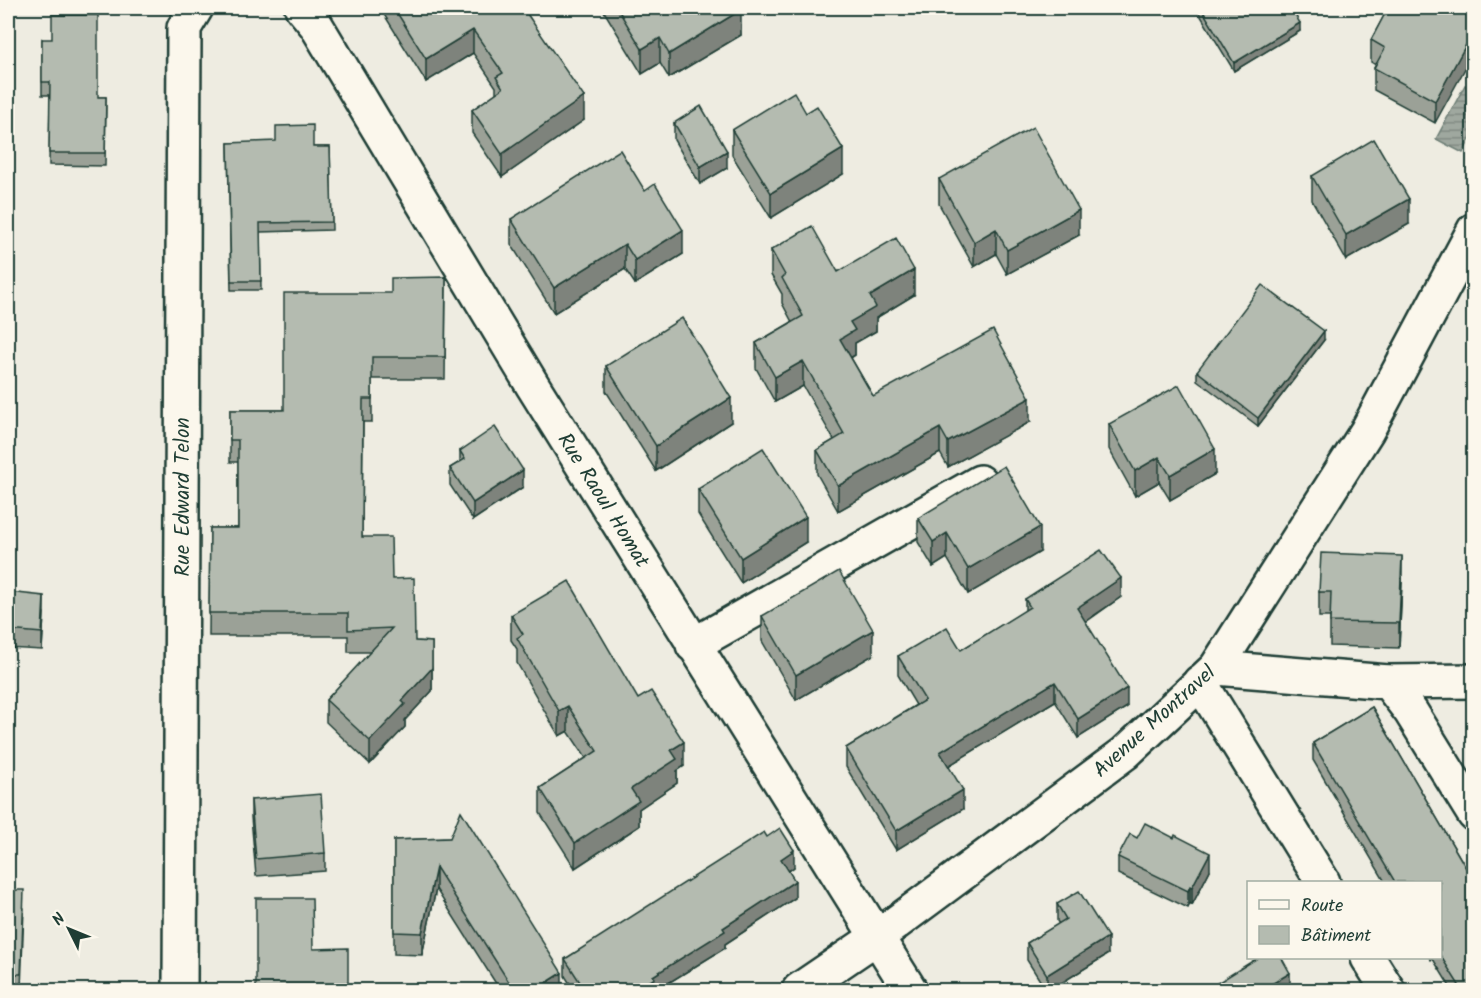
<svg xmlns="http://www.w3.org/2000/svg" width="1481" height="998" font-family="Kalam,sans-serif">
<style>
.water{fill:url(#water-rules);stroke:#6c7d74;stroke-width:1.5}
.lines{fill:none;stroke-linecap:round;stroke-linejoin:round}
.minor-casing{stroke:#1f3d34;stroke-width:38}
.minor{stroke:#fbf7ec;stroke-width:33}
.wall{fill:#9ba197;stroke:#1f3d34;stroke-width:1.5}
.shaded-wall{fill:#7e837b;stroke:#1f3d34;stroke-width:1.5}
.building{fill:#b4bbb0;stroke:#1f3d34;stroke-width:1.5}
.labels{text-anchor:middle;stroke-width:4.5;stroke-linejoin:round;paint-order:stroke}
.street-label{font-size:21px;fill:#1f3d34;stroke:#fbf7ec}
</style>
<defs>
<pattern id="water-rules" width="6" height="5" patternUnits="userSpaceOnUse" patternTransform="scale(1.5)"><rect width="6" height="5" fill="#9fa89f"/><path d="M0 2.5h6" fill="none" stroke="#818a82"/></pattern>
</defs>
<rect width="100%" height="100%" fill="#eeece1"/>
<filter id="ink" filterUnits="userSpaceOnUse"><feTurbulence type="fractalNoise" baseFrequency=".0167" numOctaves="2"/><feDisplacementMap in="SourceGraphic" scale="12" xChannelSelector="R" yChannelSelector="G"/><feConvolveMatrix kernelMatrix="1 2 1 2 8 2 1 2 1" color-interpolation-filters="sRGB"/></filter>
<g filter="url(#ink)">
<path class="water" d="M1465,85L1473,89V133L1463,153L1436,139Z"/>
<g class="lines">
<g class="minor-casing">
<g id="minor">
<path d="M302,8L316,25L533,386L910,990"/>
<path d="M693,645L980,482"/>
<path d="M1216,668L1388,682L1411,712L1474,814"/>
<path d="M1200,682L1323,882"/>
<path d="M1388,682L1474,681"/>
<path d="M1368,958L1388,990"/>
<path d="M180,990L184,28L196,8"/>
<path d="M799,990L877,937L1125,753L1216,668L1367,431L1474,230"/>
</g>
</g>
<use href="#minor" class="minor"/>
</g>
<g class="wall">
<path d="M380,8H536L527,13L584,120L502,177L472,133V110L496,93V87L473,53L426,82Z"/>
<path d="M602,8H739L741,35L669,78L660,63L642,74Z"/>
<path d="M1196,8H1291L1300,31L1234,71Z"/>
<path d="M1384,8H1473L1435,123L1374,90V68L1376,65L1371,62V40L1387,10Z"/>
<path d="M42,39L98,97H106L105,166L49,165L50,95H42Z"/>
<path d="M674,123L727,168L700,184L674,140Z"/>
<path d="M732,130L843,174L771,218L732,155Z"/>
<path d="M228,143L313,147H330L332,230L260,232L261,290H231Z"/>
<path d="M1312,176L1409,224L1346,260L1312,200Z"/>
<path d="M939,179L1079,235L1007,274L996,254L974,267L939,204Z"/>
<path d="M645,191L683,254L635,284L625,269L554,313L511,244V219Z"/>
<path d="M771,250L914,295L876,318V331L855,343V355L851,358L873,396L1030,422L948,467L940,453L838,511L817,474V450L834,440L803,386L775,402L756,368V343L792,322L782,303V294L771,275Z"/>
<path d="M446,277L445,379H372V422H363L362,537L392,579L415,641L432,642V691L405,720V727L370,764L326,722V700L371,652H348V636H209L210,528H238V462H230V410H284L391,293Z"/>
<path d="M1324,340L1258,426L1197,380V371Z"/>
<path d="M606,366L731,422L656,471L606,391Z"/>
<path d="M1109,424L1215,474L1170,500L1159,482L1135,496L1109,449Z"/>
<path d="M460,451L523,487L473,520L450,485V468L460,462Z"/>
<path d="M698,489L806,542L741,583L698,514Z"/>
<path d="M918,518L1040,552L968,594L947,558L933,567L918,542Z"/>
<path d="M1402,581L1399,648L1330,646V617H1319V592Z"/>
<path d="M8,592L44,613L42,650L8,648Z"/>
<path d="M1121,597L1086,622L1127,707L1078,738L1055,701L948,766L963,809L896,850L846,767V748L916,705L898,675V656L961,650L1025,611V599Z"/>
<path d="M511,615L638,699L684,766L677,771V783L639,809V826L575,868L540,813V788L586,758L568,731L559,736L517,663V649L511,640Z"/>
<path d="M762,616L873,655L796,700L762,641Z"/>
<path d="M1372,707L1473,880V990H1452L1433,959L1431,960L1430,957H1440V882H1385L1313,760V743Z"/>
<path d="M251,800L325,853V871L256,876L251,817Z"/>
<path d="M767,837L794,867L789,871L795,898L725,944V948L657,990H574L565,976V959Z"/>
<path d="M450,838L562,990H500L436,889L422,955L394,954V840Z"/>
<path d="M1137,838L1210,870L1192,905L1190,903L1188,908L1118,874V857Z"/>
<path d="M8,890L24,908L21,990H8Z"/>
<path d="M1057,904L1108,954L1050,990H1046L1027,960V943L1059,924L1057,921Z"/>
</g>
<g class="shaded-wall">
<path d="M516,8H536L516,20Z"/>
<path d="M741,10V35L669,78V54Z"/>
<path d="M1300,23V31L1234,71V63Z"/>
<path d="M473,30V53L426,82V59Z"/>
<path d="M1473,32V54L1435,123V101Z"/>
<path d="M660,38V63L642,74V49Z"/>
<path d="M584,97V120L502,177V154Z"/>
<path d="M843,149V174L771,218V193Z"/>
<path d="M727,151V168L700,184V167Z"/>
<path d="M1409,199V224L1346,260V235Z"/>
<path d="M1079,210V235L1007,274V250Z"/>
<path d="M996,229V254L974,267V242Z"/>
<path d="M683,230V254L635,284V260Z"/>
<path d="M625,244V269L554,313V288Z"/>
<path d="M914,270V295L876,318V331L855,343V355L840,364V339L850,322L870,296Z"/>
<path d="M1324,331V340L1258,426V418Z"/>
<path d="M803,361V386L775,402V377Z"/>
<path d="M731,398V422L656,471V446Z"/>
<path d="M1030,398V422L948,467V442Z"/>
<path d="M940,428V453L838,511V486Z"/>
<path d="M1215,449V474L1170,500V475Z"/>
<path d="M1159,457V482L1135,496V471Z"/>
<path d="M523,470V487L473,520V503Z"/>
<path d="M806,517V542L741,583V558Z"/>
<path d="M1040,527V552L968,594V569Z"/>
<path d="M947,533V558L933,567V542Z"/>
<path d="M1402,556V581L1399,648V623Z"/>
<path d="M1121,578V597L1077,627V608Z"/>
<path d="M44,596V613L42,650V633Z"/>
<path d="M873,630V655L796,700V675Z"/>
<path d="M432,668V691L405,720V727L370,764V741L402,701Z"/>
<path d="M1055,682V701L940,771V752Z"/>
<path d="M1127,688V707L1078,738V719Z"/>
<path d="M568,706V731L559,736V711Z"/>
<path d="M684,742V766L677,771V783L639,809V826L575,868V843L671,750Z"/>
<path d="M963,790V809L896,850V831Z"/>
<path d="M794,850V867L781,876V859Z"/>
<path d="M1210,853V870L1192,905V887Z"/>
<path d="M436,867V889L422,955V933Z"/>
<path d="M795,881V898L725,944V948L657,990H636L653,976L723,928Z"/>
<path d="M1190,886V903L1188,908V891Z"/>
<path d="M1108,937V954L1050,990H1047V975Z"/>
<path d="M562,973V990H535Z"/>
<path d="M1290,973V990H1265V988Z"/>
</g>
<g class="building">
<path d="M394,8H523L584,97L502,154L472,110L503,88L496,77L503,73L473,30L426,59Z"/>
<path d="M617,8H739L741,10L669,54L660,38L642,49Z"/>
<path d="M1201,8H1291L1300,23L1234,63Z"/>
<path d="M1388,8H1473V32L1435,101L1374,68L1385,48L1371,40Z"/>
<path d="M52,15H98V97H106L105,153H49L50,82H42V39H52Z"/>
<path d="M794,92L806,113L817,106L843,149L771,193L732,130Z"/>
<path d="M701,106L727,151L700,167L674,123Z"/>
<path d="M313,125V147H330L332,222L260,223L261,281H231L228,143L276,141V126Z"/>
<path d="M1033,127L1079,210L1007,250L996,229L974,242L939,179Z"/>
<path d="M1374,139L1409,199L1346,235L1312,176Z"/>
<path d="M620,150L645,191L655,184L683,230L635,260L625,244L554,288L511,219Z"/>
<path d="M812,226L838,272L896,238L914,270L870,296L876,307L850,322L855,330L840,339L873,396L993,330L1030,398L948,442L940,428L838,486L817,450L844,434L803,361L775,377L756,343L803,316L782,278L785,275L771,250Z"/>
<path d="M446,277L445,357H372V399H363L362,537H391L392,579L414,578L415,641L432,642V668L402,701L405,704L370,741L326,700L392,628L348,630V613H209L210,528H238V440H230V410H284V293H391V278Z"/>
<path d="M1262,285L1324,331L1258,418L1197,371Z"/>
<path d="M682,318L731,398L656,446L606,366Z"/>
<path d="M1179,385L1215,449L1170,475L1159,457L1135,471L1109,424Z"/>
<path d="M495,427L523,470L473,503L450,468L465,459L460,451Z"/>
<path d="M763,448L806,517L741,558L698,489Z"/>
<path d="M1004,466L1040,527L968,569L947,533L933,542L918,518Z"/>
<path d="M1101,550L1121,578L1077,608L1127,688L1078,719L1055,682L940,752L963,790L896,831L846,748L925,700L898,656L947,627L961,650L1030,607L1025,599Z"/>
<path d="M1321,553L1402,556L1399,623L1330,622L1331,592H1319Z"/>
<path d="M839,571L873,630L796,675L762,616Z"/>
<path d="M569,581L638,699L651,691L684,742L671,750L677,759L631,789L639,801L575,843L540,788L597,751L568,706L559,711L517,638L523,634L511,615Z"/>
<path d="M8,592L44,596L42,633L8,630Z"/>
<path d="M1372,707L1473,880V990H1462L1440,955V882H1395L1313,743Z"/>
<path d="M321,794L325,853L256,859L251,800Z"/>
<path d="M461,811L562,973L535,990H514L436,867L422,933L394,932V840L450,838Z"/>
<path d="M1145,823L1174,838L1175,835L1210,853L1192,887L1190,886L1188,891L1118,857L1130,834L1137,838Z"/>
<path d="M780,828L794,850L781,859L795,881L723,928L725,931L653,976L655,978L636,990H585L565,959L764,832L767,837Z"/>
<path d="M8,890H24L21,974H8Z"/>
<path d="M1079,891L1108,937L1047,975L1027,943L1066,919L1057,904Z"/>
<path d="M256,898H312L313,949L348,948V990H256Z"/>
<path d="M1259,957H1281L1290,973L1265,988L1266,990H1213L1211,987Z"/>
</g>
</g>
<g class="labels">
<g class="street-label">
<text transform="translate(182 497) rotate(-90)" y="7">Rue Edward Telon</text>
<text transform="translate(604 500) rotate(58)" y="7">Rue Raoul Homat</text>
<text transform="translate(1154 721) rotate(-42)" y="7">Avenue Montravel</text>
</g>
</g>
<rect width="1481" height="998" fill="none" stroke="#fbf7ec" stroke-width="30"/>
<rect x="15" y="15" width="1451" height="968" fill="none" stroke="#1f3d34" stroke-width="2" filter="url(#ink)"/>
<rect x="1247" y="881" width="195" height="78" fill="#fbf7ec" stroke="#a3ada2" stroke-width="1.5"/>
<rect x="1259" y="900" width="30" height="9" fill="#fbf7ec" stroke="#a3ada2" stroke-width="1.5"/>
<text x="1301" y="911" font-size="18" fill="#1f3d34">Route</text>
<rect x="1259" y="926" width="30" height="18" fill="#b4bbb0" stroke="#a3ada2" stroke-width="1.5"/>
<text x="1301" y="941" font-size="18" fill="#1f3d34">Bâtiment</text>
<g transform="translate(69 929) rotate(313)" stroke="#fbf7ec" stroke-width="4.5" paint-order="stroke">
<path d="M0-4.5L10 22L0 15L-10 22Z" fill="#1f3d34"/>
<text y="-9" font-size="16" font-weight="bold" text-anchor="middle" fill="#1f3d34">N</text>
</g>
</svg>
